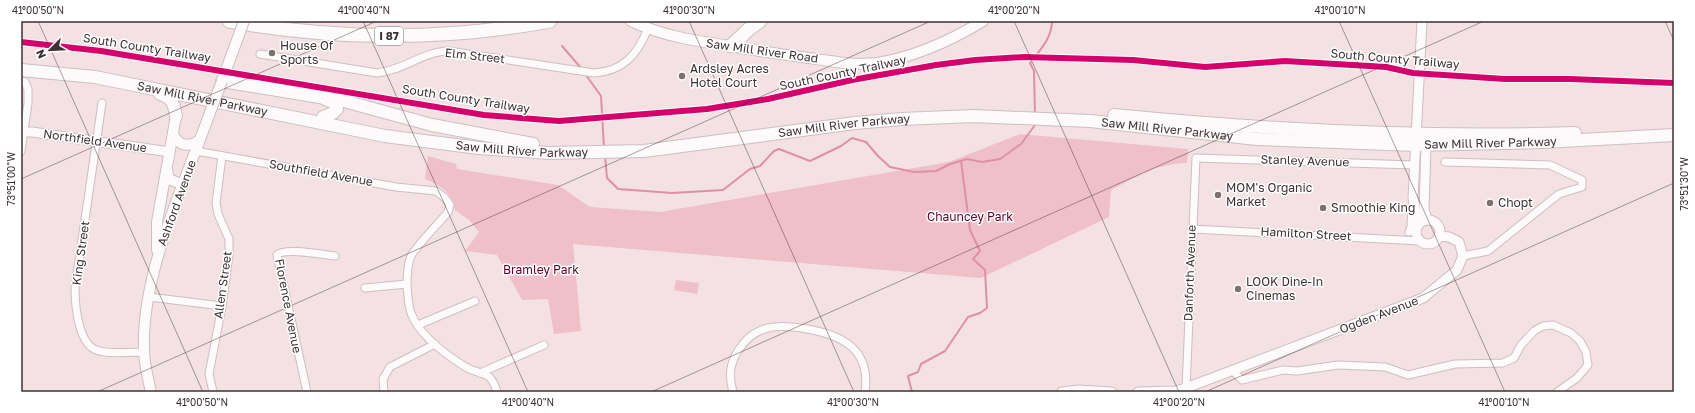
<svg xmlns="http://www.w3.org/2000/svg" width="1695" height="413" font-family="'Golos Text',sans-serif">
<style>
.green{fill:#f0c0c9}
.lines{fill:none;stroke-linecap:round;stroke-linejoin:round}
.stream{stroke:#df91a4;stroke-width:2}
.minor-casing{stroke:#cebec1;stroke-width:9}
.tertiary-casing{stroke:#cebec1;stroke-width:11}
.secondary-casing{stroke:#cebec1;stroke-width:12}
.trunk-casing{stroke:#cebec1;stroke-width:14}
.motorway-casing{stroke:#cebec1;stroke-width:15}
.minor{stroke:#fdfafb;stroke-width:7}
.tertiary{stroke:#fdfafb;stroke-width:9}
.secondary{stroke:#fdfafb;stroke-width:10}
.trunk{stroke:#fdfafb;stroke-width:12}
.motorway{stroke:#fdfafb;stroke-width:13}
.secondary-bridge-casing{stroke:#cebec1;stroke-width:12;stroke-linecap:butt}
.secondary-bridge{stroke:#fdfafb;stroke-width:10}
.cycleway-casing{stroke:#fff;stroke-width:8}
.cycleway{stroke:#d6006c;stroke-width:6}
.ticks{fill:none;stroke:#3e3134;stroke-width:1;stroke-opacity:0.45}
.poi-dot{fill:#7e6f72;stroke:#fff;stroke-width:1.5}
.labels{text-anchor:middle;stroke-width:3;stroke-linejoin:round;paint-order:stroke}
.shield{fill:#fff;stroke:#786f71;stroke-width:1}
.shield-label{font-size:11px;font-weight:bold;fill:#3e3134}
.poi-label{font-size:12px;fill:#3e3134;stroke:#fff;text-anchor:start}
.street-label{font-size:12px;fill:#3e3134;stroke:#fff}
.park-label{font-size:12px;fill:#600026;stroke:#fff}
.neatline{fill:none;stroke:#3e3134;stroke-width:1.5}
.ticks-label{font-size:10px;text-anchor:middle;fill:#3e3134}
</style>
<rect width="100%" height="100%" fill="#f4e1e4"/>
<g class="green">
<path d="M1020,134L1188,149L1187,163C1158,163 1136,177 1111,190L1109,217L981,278L573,244L581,331L554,334L548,299L522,300L497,255L465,251L479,232L469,220L455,210C452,193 441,185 425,179L428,156L456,164L457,169L558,185L590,207L660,212L949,162Z"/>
<path d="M676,280L699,283L697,294L674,290Z"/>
</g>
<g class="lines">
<g class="stream">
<path d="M562,46L581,68"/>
<path d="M586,75L601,96L604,148"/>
<path d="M1035,114L1034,71L1030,63C1040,50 1052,38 1052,21"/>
<path d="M605,156L607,178L618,189L672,193L723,190L750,169L760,166L774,151L779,149L810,161L841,146L852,138L866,142L878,156L890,167L914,172L936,171L950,164L967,159L982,162L1000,159L1021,144L1035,125V122"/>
<path d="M912,392L908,376L918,372L921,364L945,351L968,317L980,313L987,308L985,270L973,259L980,251L970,230L961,161"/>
</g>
<g class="minor-casing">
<g id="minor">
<path d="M260,54L377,73C402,71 424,51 449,51L594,73C624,71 638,54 648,28"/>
<path d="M21,81L25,82L28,89V103L21,151"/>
<path d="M102,103L75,288C75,305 78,340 94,349C104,355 132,352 144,352"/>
<path d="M196,151L396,187L436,191L445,198L450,205L448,212C440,222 416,246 411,256C407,265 407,276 407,286C408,295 408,305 411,313C419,335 445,354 464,366C481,377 490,368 497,392"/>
<path d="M1445,162L1550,165L1582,180V187L1559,194L1488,251L1463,256"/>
<path d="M1192,229L1420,241"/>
<path d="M1409,232L1411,227L1412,206"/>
<path d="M365,288L407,284"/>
<path d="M149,297L222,306"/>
<path d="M418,325L475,301"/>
<path d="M1233,371L1242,380L1283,370L1297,371L1338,365L1385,367L1408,375L1455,364L1503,363L1514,358L1521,345L1534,331L1543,326L1553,325L1571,333L1580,341L1586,352L1588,365L1577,378L1557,392"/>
<path d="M480,373L544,345"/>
<path d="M1186,388L1196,158L1414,165"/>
<path d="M213,392L209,374L222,306L229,255V239L218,214L216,203L222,156"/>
<path d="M307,392L277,255C285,247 323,255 335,256"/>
<path d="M384,392L383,379L390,367L435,344"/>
<path d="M733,392C729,377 729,365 738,351C754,324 779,324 807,329C843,335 871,350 865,392"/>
</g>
</g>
<g class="tertiary-casing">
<g id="tertiary">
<path d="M21,132H32L170,152"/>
<path d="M1422,140L1426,145L1424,209L1427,220"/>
<circle cx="1428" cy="232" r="12"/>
<path d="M1417,227V217L1413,198L1422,21"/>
<path d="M1062,392L1078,390L1112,392"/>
<path d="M1138,392L1175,391L1186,388L1423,298L1457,270L1463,256L1459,242L1449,237L1439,236"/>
</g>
</g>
<g class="secondary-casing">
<g id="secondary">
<path d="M631,21C662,36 696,41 730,46C754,50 777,54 802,57C826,60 852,66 877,63C915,57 950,41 983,21"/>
<path d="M222,81L233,51"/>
<path d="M173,134C179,147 189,147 200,140"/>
<path d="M167,169L169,179L183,185"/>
<path d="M157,250V222L176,116"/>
<path d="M151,392C148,378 144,364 144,350C141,272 186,181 212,107"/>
</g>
</g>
<g class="trunk-casing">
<g id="trunk">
<path id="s1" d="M21,70L95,77L385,136L479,148L549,153L644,151L855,123L902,119L973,116L1090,121L1257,139L1415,145L1543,142L1674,135"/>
<path d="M222,81L344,101L432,125L533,144"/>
<path d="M160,94C173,98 174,104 176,116"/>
<path d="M1114,115C1267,130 1421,138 1575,133"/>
<path d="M323,117L333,113L337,109L335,103L325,99"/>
</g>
</g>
<g class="motorway-casing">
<g id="motorway">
<path d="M229,21C336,40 443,41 550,21"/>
<path d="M731,46L749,29L760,21"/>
</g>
</g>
<use href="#minor" class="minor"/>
<use href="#tertiary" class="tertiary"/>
<use href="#secondary" class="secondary"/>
<use href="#trunk" class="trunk"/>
<use href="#motorway" class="motorway"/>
<g class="secondary-bridge-casing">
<g id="secondary-bridge">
<path d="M233,51L244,21"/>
<path d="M212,107L222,81"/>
</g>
</g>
<use href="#secondary-bridge" class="secondary-bridge"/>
<g class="cycleway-casing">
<path id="cycleway" d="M21,42L101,51L484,115L559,121L707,109L768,99L852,80L936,65L975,60L1024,57L1133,60L1205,67L1285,61L1386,67L1413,73L1505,79H1570L1674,83"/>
</g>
<use href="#cycleway" class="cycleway"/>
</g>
<path class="ticks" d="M38,21L203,392M363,21L528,392M689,21L854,392M1014,21L1179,392M1339,21L1505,392M1665,21L1674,41M21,179L377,21M97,392L931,21M651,392L1484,21M1205,392L1674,183"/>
<g class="poi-dot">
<circle cx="272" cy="53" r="4"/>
<circle cx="682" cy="76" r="4"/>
<circle cx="1218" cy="195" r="4"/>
<circle cx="1490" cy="203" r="4"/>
<circle cx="1323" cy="208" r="4"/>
<circle cx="1238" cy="289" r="4"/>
</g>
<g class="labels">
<rect class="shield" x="375" y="27" width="28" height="18" rx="3"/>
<g class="shield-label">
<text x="389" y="40">I 87</text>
</g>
<g class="poi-label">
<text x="280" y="50">House Of<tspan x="280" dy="14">Sports</tspan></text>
<text x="690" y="73">Ardsley Acres<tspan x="690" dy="14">Hotel Court</tspan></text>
<text x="1226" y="192">MOM's Organic<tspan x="1226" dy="14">Market</tspan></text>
<text x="1498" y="207">Chopt</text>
<text x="1331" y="212">Smoothie King</text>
<text x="1246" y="286">LOOK Dine-In<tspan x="1246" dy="14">Cinemas</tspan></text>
</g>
<g class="street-label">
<text transform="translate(147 48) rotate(9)" y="4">South County Trailway</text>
<text transform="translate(762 51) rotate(8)" y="4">Saw Mill River Road</text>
<text transform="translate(475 56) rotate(6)" y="4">Elm Street</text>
<text transform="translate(1395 59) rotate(5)" y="4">South County Trailway</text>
<text transform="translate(843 73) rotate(-12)" y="4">South County Trailway</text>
<text dy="4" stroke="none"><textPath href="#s1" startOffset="184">Saw Mill River Parkway</textPath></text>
<text transform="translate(466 99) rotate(9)" y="4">South County Trailway</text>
<text dy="4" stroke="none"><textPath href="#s1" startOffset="832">Saw Mill River Parkway</textPath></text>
<text dy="4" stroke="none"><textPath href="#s1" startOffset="1156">Saw Mill River Parkway</textPath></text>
<text transform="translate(95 141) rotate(8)" y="4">Northfield Avenue</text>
<text dy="4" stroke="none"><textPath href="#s1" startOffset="1480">Saw Mill River Parkway</textPath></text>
<text dy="4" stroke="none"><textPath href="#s1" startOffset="508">Saw Mill River Parkway</textPath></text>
<text transform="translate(1305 161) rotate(2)" y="4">Stanley Avenue</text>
<text transform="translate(321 173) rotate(10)" y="4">Southfield Avenue</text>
<text transform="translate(177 203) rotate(-70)" y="4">Ashford Avenue</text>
<text transform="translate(1306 234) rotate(3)" y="4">Hamilton Street</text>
<text transform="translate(81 253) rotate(-82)" y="4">King Street</text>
<text transform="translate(1190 273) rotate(-88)" y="4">Danforth Avenue</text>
<text transform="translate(223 285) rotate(-82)" y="4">Allen Street</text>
<text transform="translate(288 306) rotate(79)" y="4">Florence Avenue</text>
<text transform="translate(1379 315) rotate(-21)" y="4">Ogden Avenue</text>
</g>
<g class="park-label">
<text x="970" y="221">Chauncey Park</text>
<text x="541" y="274">Bramley Park</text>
</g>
</g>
<rect width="1695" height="413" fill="none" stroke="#ffffff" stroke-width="44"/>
<g transform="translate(50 50) rotate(246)" stroke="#ffffff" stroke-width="3" paint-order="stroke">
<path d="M0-3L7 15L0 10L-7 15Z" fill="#3e3134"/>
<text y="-6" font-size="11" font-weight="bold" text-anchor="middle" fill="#3e3134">N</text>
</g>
<rect x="22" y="22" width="1651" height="369" class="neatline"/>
<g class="ticks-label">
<text x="38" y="14">41°00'50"N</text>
<text x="364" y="14">41°00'40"N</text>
<text x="689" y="14">41°00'30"N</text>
<text x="1014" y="14">41°00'20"N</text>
<text x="1340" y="14">41°00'10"N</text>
<text transform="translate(11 179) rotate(-90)" y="4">73°51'00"W</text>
<text transform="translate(1684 184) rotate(-90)" y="4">73°51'30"W</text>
<text x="202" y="406">41°00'50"N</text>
<text x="528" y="406">41°00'40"N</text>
<text x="853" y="406">41°00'30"N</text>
<text x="1179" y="406">41°00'20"N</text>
<text x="1504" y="406">41°00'10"N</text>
</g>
</svg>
